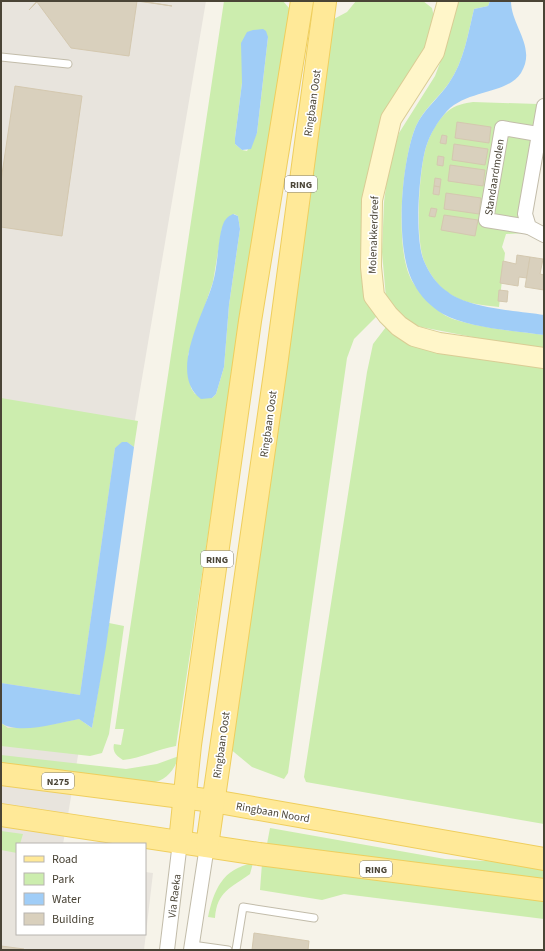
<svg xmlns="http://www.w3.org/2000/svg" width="545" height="951" font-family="'Source Sans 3',sans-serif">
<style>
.industrial{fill:#e8e4dd}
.green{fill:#ccedae;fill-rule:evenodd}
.water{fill:#a0cdf7}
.building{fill:#d9d0bd;stroke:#d4c8af}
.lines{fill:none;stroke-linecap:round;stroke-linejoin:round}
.lane-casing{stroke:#c2bcaa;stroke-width:9}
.street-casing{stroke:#c2bcaa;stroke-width:16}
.secondary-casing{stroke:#dacc94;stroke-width:22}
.primary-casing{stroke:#efce5d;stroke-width:24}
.lane{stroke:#fff;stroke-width:7}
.street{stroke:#fff;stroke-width:14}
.secondary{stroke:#fff6c9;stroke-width:20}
.primary{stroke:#ffe998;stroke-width:22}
.labels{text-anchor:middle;stroke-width:3.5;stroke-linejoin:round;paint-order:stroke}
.shield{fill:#fff;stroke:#807c72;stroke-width:1}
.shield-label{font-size:10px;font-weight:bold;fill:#4a4436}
.street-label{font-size:11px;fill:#4a4436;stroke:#fff}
</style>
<rect width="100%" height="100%" fill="#f6f3e9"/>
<path class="industrial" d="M1,1H206L63,844H17V934H145V872L153,873L144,950H1Z"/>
<g class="green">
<path d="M224,1H283L289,8L292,22L211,515L176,746C157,749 142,758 123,760C117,756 112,752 114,744L121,745L124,729H115ZM268,37L257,133L247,151L242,150L235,144V138L242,83L243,60ZM234,214L238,216L240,229L229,305L224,367L216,394L212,398L195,394L191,388L188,355L213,282L222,228Z"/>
<path d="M356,1H423L432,8L434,17L430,42L384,125L377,316L354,339L347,358L288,773L284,779L252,767L229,748L330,21L347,12Z"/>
<path d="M455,1H490L488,6L474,9C468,34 464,61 449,83C439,97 423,110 416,126C402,158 393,255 414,284C419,292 435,308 443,314C460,326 522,332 544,335V351L421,327L404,320L386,298L382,252L384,202L389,164L399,133L435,76L446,47Z"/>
<path d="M473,102L538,104L519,215L526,233L506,234L502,247L505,253L499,307C482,305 462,304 447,292C437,285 429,273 424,261C415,238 419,170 426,147C430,134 438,119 448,111C455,105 465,103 473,102Z"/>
<path d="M386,327L417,343L544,368V824L306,782L304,777L367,372L373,344Z"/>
<path d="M1,398L138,421L134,447L127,442L115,448L80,695L1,683Z"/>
<path d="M109,623L124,626L109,734L102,753L90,756L1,746V723L8,728L54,724L79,719L92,728Z"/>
<path d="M1,755L126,769L157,764L179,756C174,771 166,781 150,783L1,764Z"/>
<path d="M270,828L445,859L507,862L544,867V879L267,844Z"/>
<path d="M1,831L23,834L20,844H17V853L1,850Z"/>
<path d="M253,863L250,874C231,888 217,891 215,918L208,917C214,890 222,869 253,863Z"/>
<path d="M262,863L544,897V919L344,894L322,900L260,890Z"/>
</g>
<g class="water">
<path d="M490,1H511C511,26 537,47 521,73C506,95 469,89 447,111C438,121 430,134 426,147C419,171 414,238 424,261C429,273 437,285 448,292C467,308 518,311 544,315V335C515,331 468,328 443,314C431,307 420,296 414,284C394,250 401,162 416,126C423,110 439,98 449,83C464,61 468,34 474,9L488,6Z"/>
<path d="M263,29L266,31L268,37L257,133L251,149L242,150L235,144V138L242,83L241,43L247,32L253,30Z"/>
<path d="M233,214L238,216L240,229L229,305L224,367L216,394L212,398L201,399C167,373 205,313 213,282C218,266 218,234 224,222C227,217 229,216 233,214Z"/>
<path d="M122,442H127L134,447L106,647L92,728L79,719C59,723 18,735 1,723V683L80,695L115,448Z"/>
</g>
<g class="building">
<path d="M37,1H141L172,6L137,1L129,56L71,48L37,2L29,10Z"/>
<path d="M15,86L82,96L62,236L1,227V181Z"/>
<path d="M457,122L491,127L489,143L455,138Z"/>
<path d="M442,135L447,136L446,144L440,143Z"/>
<path d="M454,144L488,149L485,165L452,160Z"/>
<path d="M438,156L444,157L443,166L437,165Z"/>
<path d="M450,165L485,170L483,186L448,181Z"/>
<path d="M435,178L441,179L440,187L434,186Z"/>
<path d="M434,186L440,187L439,195L433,194Z"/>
<path d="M446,193L481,198L479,214L444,209Z"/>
<path d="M431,208L437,209L435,217L429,216Z"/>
<path d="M444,215L478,220L475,236L441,230Z"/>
<path d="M517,255L530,257L527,278L519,277L518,286L500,283L503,261L516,264Z"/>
<path d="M530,257L543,259L540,274L544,275V290L525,287Z"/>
<path d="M499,290L508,291L507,302L498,301Z"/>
<path d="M254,933L309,941L308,950H252Z"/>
<path d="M1,946L24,949L23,950H1Z"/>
</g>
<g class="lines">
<g class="lane-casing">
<g id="lane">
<path d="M1,57L68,64"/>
<path d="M192,945L228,950"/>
<path d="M236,950L243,907L314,918"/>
</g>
</g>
<g class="street-casing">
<g id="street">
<path d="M544,106L525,214L529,227L544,235"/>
<path d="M529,227L486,220L502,128L538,134"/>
<path d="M167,950L180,842"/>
<path d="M191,950L207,846"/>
</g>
</g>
<g class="secondary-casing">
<path id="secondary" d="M448,1L434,52L391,119L372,200L371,267L374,296L388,315L399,326L414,336L439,343L544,358"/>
</g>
<g class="primary-casing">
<g id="primary">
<path d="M1,774L213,801L544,859"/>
<path d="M1,815L259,854L544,890"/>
<path d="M180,842L190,745L250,321L302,1"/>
<path d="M207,846L276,366L325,2"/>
</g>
</g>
<use href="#lane" class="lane"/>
<use href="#street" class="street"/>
<use href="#secondary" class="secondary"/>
<use href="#primary" class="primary"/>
</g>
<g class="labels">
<g class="shield">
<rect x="285" y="176" width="32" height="16" rx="3"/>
<rect x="201" y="551" width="32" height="16" rx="3"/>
<rect x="42" y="773" width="32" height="16" rx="3"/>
<rect x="360" y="861" width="32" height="16" rx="3"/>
</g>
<g class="shield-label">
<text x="301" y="188">RING</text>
<text x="217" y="563">RING</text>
<text x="58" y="785">N275</text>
<text x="376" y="873">RING</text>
</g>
<g class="street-label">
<text transform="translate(312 103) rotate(-82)" y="4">Ringbaan Oost</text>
<text transform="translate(494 177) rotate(-81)" y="4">Standaardmolen</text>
<text transform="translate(373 235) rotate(-88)" y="4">Molenakkerdreef</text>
<text transform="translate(268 424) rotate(-82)" y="4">Ringbaan Oost</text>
<text transform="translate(221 745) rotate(-82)" y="4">Ringbaan Oost</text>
<text transform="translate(273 812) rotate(10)" y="4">Ringbaan Noord</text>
<text transform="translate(174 896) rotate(-83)" y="4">Via Raeka</text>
</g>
</g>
<rect width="545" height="951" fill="none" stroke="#4a4436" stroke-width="4"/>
<rect x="16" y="843" width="130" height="92" fill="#ffffff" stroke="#b7b4af"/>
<rect x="24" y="856" width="20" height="6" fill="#ffe998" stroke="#b7b4af"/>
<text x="52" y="863" font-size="12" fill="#4a4436">Road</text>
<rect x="24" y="873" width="20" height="12" fill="#ccedae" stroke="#b7b4af"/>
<text x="52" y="883" font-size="12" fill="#4a4436">Park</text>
<rect x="24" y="893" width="20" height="12" fill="#a0cdf7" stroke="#b7b4af"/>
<text x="52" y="903" font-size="12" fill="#4a4436">Water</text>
<rect x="24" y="913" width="20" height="12" fill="#d9d0bd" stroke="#b7b4af"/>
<text x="52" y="923" font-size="12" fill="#4a4436">Building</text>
</svg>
